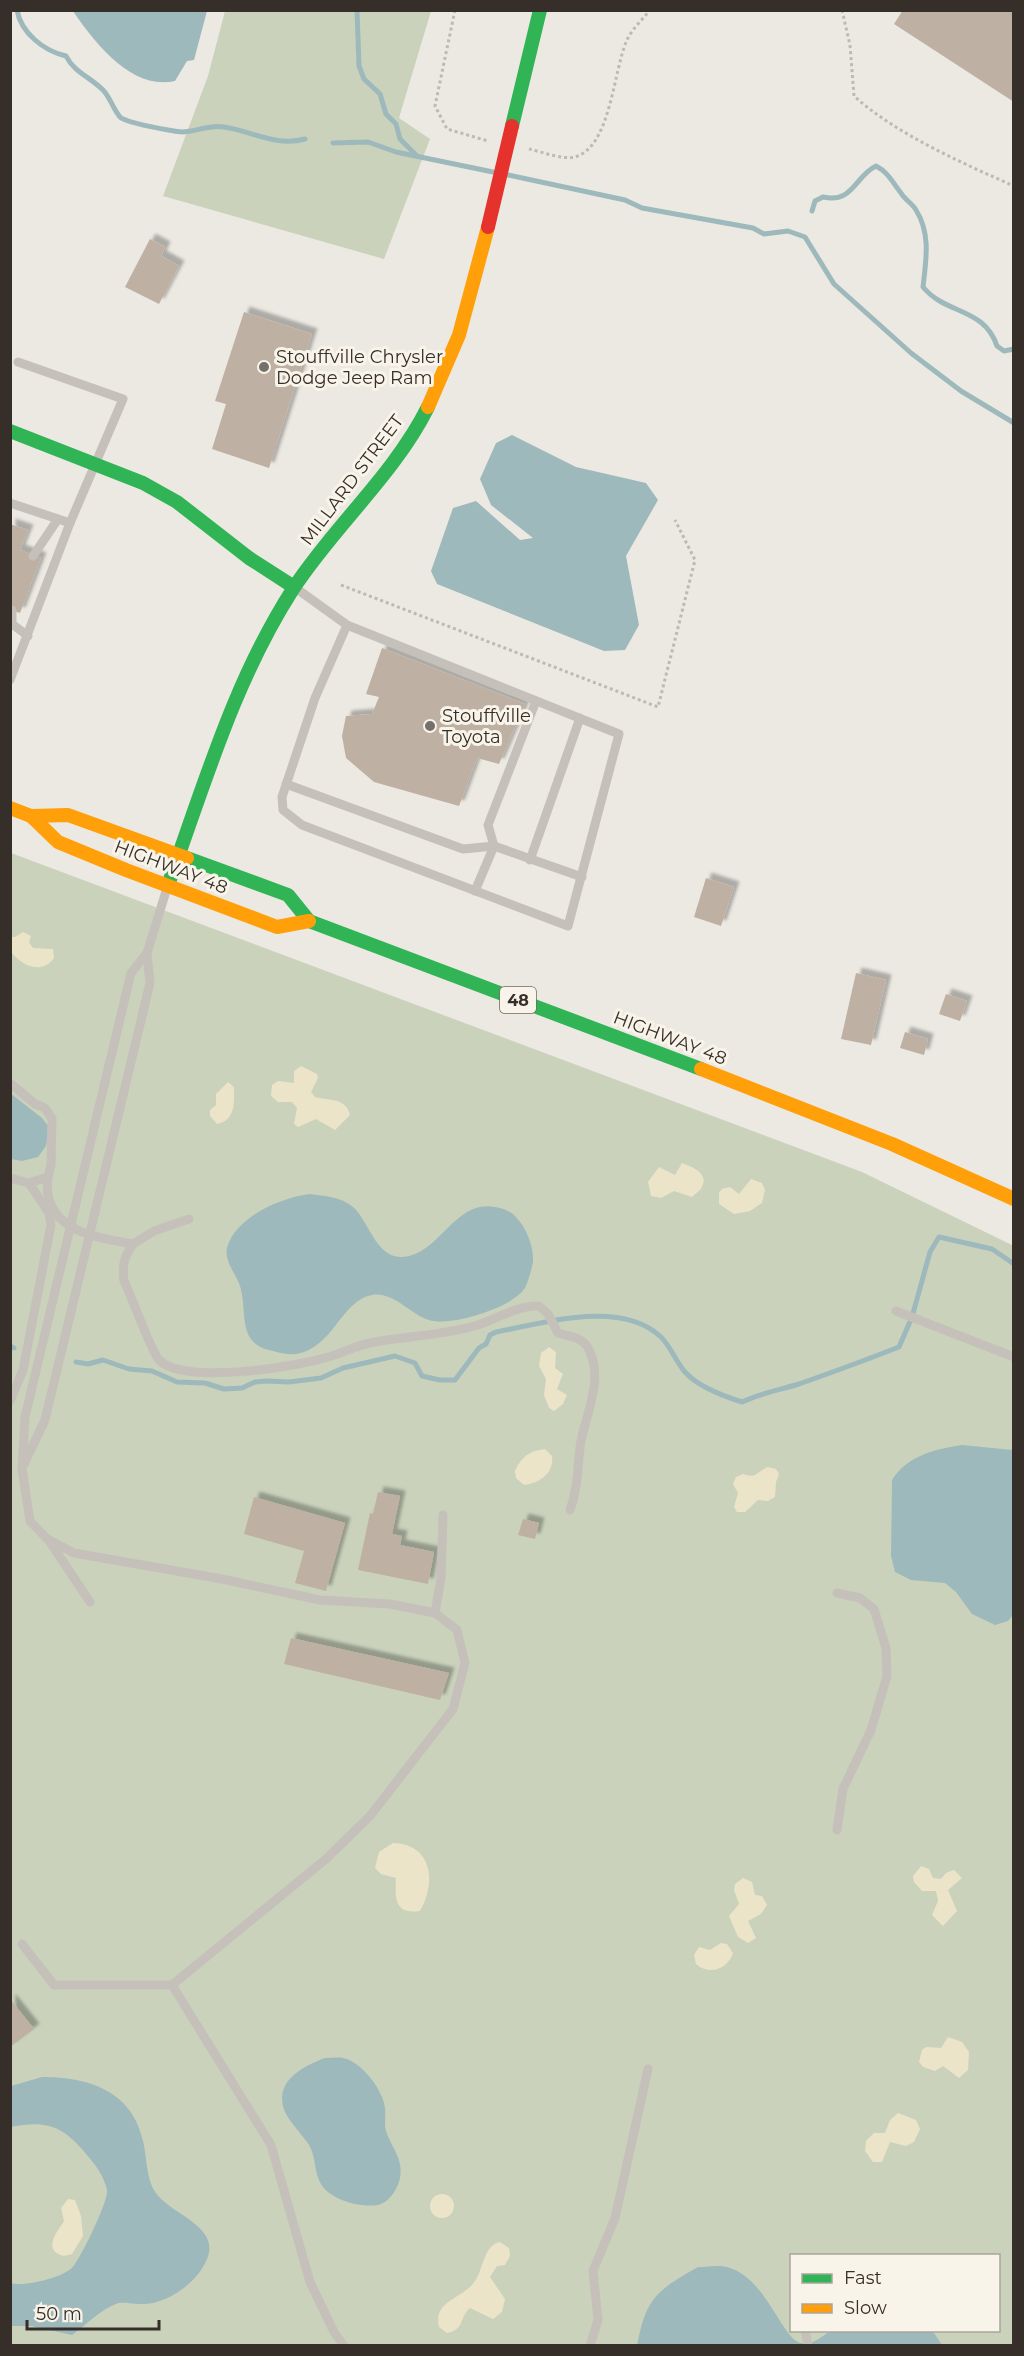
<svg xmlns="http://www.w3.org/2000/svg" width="1024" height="2356" font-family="Montserrat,sans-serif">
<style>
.green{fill:#cad2bc;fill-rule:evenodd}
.sand{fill:#ebe4c9}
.water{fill:#9eb9bc}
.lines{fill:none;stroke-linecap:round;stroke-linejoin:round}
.stream{stroke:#9eb9bc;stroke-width:5}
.building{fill:#bfb0a4;filter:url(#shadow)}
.path{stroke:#beb9b2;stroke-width:3;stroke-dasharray:3 3;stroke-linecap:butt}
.lane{stroke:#c5c1ba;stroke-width:9}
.fast{stroke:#30b455;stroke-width:14}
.slow{stroke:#ff9f0a;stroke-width:14}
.jam-bridge{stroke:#e5322d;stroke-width:14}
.poi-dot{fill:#76706a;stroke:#f9f4e9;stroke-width:2}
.labels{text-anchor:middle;stroke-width:6;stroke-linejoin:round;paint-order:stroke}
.shield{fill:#f9f4e9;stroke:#706a63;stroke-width:1.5}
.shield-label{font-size:16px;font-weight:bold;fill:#362f29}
.poi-label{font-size:18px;fill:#362f29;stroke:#f9f4e9;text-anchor:start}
.street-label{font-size:18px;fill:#362f29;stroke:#f9f4e9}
</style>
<defs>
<filter id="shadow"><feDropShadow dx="5.5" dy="-5.5" stdDeviation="1.5" flood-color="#0004"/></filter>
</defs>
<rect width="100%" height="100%" fill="#ece9e2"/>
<g class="green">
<path d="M225,11H431L399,118L430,139L384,259L163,196L208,76Z"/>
<path d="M11,853L862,1172L1014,1246L1013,2345H11ZM792,2256H998V2330H792Z"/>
</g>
<g class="sand">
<path d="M23,932L31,936L29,942L33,948L53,949L54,958C42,975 22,966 11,952V937H15Z"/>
<path d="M301,1066L317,1074L318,1078L311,1092L315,1097C328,1101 346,1097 350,1115L335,1130L316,1119L298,1127L294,1124L297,1108L292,1102H278L271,1096L272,1085L278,1081L294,1083V1071Z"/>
<path d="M228,1082L234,1087C234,1103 236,1120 217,1124L210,1116V1110L216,1105V1094Z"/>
<path d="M682,1163C692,1167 702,1170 704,1181L701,1189L692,1197L674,1191L661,1198L651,1196L648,1182L659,1167L675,1175Z"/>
<path d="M751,1179L762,1183L765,1190L762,1203L750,1211L734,1214L719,1204V1193L722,1189L730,1187L739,1194Z"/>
<path d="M549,1347L556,1352L555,1368L563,1374L557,1389L567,1395L563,1404L554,1411L549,1408L544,1395L546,1379L539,1366L541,1353Z"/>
<path d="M545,1449L552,1456C554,1474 539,1483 524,1485L516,1478L515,1471C521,1457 529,1451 545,1449Z"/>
<path d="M768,1467L776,1469L779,1474L776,1482L775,1497L768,1501L758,1500L745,1512H737L734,1507L738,1493L733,1484L736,1477L743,1474C757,1479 756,1472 768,1467Z"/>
<path d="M393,1843C432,1844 437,1882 420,1911C394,1915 395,1897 396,1878L381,1874L375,1868L379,1852Z"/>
<path d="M921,1866L929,1869L933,1878L941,1879L946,1873L954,1870L962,1878L948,1890L957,1911L943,1926L932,1915L938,1901L936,1891H922L914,1882L913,1876Z"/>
<path d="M743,1878L752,1882L755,1895L762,1896L767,1905L761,1914L748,1921L756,1938L748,1943L738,1937L729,1916L739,1904L734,1890L735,1884Z"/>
<path d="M721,1943L727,1944L733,1953C728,1969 709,1976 696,1964L694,1955L699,1947L710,1950Z"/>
<path d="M948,2037L962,2042L969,2052L968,2070L959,2078L943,2066L935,2071L923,2067L919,2062L922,2050L926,2047L941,2048Z"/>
<path d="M898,2113L916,2120L920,2129L914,2142L906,2146L890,2142L882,2162H873L865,2151L866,2141L874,2133H885L890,2120Z"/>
<circle cx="442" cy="2206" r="12"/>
<path d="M68,2199L75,2200L81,2216L83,2236L72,2254L64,2256C41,2250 58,2231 64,2221L61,2208Z"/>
<path d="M500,2242L509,2248L510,2256L505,2265L497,2266L490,2277L505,2299L502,2312L493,2319L470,2308C459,2317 465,2330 447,2333L439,2327C433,2303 458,2299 471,2286C484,2274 482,2245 500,2242Z"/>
</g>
<g class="water">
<path d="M73,11H207L194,60L187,61L175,81C132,91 94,42 73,11Z"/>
<path d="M512,435L576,467L646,483L658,500L626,556L639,625L625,650L604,651L437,584L431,571L453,508L476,501L520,540L533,538L491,505L480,479L496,443Z"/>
<path d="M10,1093L42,1118L49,1127L46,1146L38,1157L22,1161L11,1159Z"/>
<path d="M310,1194C324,1196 342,1197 353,1207C369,1221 376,1258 402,1257C440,1255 454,1199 495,1207C502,1208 510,1211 515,1216C526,1227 534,1246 533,1262C532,1268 528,1282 525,1288C512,1308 451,1327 429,1320C411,1315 393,1291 372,1295C340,1301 334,1348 296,1354C289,1355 280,1353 273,1351C236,1345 248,1312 240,1286C236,1274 224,1261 227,1248C235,1217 282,1197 310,1194Z"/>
<path d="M962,1445L1013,1450V1615L1008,1621L995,1625L972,1614L956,1592L945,1583L911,1580L895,1572L891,1556L892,1480C908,1455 936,1449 962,1445Z"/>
<path d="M325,2058C331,2058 337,2057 343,2058C362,2062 383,2090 385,2108C386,2115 384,2124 386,2131C391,2147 404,2159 400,2178C398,2188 390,2202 378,2205C361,2208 330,2200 321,2184C314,2173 316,2156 309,2145C302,2134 291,2124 285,2112C273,2082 301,2067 325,2058Z"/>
<path d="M42,2077C87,2077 132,2090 143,2141C147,2157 146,2180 156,2193C170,2214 221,2226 207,2259C198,2282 168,2304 143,2304C135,2305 124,2301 116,2304C101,2309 85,2326 72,2335L31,2326H11V2283C24,2287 61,2278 72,2268C80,2260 109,2200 107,2190C104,2176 95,2164 86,2154C63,2126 47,2120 11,2127V2086Z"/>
<path d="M698,2267C707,2267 721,2264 730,2268C767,2280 782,2339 801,2343C815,2347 823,2332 834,2331C866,2327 900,2331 932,2330L942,2345L637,2346C646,2298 656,2291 698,2267Z"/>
</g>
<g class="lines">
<g class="stream">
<path d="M17,10C21,33 44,51 66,56C74,72 90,77 103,90C110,97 113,109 120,117C126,123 172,131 182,132C196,132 210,124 224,127C252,131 275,147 305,139"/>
<path d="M357,10L359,66L364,79L380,94L386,114L396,124L400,139L416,155"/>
<path d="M333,143L368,142L396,152L493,172"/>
<path d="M508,175L625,200L642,208L753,228L764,234L788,231L805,237L834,284L911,353L961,391L1014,423"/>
<path d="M812,211L815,201L823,197C853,204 855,176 876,166C888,172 893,183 901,193C905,200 912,203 916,210C931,234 926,260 923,287C946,315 984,307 997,346L1004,351L1014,349"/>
<path d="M10,1346L14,1348"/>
<path d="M76,1362L88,1364L103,1360L129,1369L152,1371L177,1382L205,1383L224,1389L242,1388L255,1382L266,1381L289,1382L321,1378L343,1368L395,1356L415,1363L422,1376L440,1380H455L479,1348L486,1344L490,1335L496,1332C544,1323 621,1299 661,1337C671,1347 676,1362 685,1372C698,1387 723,1396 742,1402C761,1393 779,1390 799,1384C833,1372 866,1360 899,1347L912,1317L930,1252L939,1237L992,1249L1014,1264"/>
</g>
</g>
<g class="building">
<path d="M903,10H1014V102L894,24Z"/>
<path d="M150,239L165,247L161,256L179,266L159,304L125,287Z"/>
<path d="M244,312L312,334L269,468L212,449L226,404L215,401Z"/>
<path d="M10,524L28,530L20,550L41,558L20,613L10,610Z"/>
<path d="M382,648L525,704L499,764L477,758L459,806L374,782L346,758L342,736L346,716L372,714L379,697L366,694Z"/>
<path d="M706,878L734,887L721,926L694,917Z"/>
<path d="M856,973L886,980L871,1045L841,1039Z"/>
<path d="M946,994L967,1001L960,1021L939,1014Z"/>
<path d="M905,1032L928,1039L924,1055L900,1048Z"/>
<path d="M378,1492L400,1496L392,1534L402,1536L400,1545L434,1552L428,1584L358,1570L370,1513L373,1514Z"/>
<path d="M254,1497L345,1523L326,1591L295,1583L304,1551L244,1534Z"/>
<path d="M523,1519L539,1523L535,1539L518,1535Z"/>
<path d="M291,1638L449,1673L440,1700L284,1664Z"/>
<path d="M10,1999L34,2029L10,2047Z"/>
</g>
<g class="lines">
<g class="path">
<path d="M455,10L435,106L447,129L488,141"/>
<path d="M842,10L850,45L854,96C896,134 962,163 1014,186"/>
<path d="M529,149C542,152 563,160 575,157C611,147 613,71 627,40C632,29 642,20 650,10"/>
<path d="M341,585L658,707L695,560L675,520"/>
</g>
<g class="lane">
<path d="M10,503L70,523"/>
<path d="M33,556L58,519"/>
<path d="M297,589L347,625L619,734L568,926L302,825L283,810L282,797L315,698L347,625"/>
<path d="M12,610V624L28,636"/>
<path d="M10,680L70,523L123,399L18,362"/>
<path d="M286,784L463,849L494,846L582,877"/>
<path d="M530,860L580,718"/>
<path d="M167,888L147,953L131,973L25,1417L22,1469L30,1521L47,1539L74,1553L222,1579L320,1600L390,1604L435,1613L457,1630L465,1663L453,1709L370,1816L326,1859L172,1985L271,2145L310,2282L334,2332L344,2346"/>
<path d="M475,891L494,846L488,825L536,701"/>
<path d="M10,1083L35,1104L45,1108L52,1119L51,1165L48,1177L29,1183L10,1178"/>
<path d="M48,1177C41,1229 92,1237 133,1244L154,1231L189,1219"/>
<path d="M133,1244C124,1257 122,1265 124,1281C131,1295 152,1353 159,1360C184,1385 295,1367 328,1357C343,1353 359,1344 375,1342C409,1336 445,1335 478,1325C497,1319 518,1305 539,1306L548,1314L558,1333C568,1336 581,1337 587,1346C605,1376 587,1411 581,1441C577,1465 579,1486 570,1510"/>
<path d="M896,1311L1014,1357"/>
<path d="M10,1401L23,1370L51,1225L49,1213L29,1183"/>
<path d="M24,1464L45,1420L150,983L147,953"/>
<path d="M48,1539L90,1602"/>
<path d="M435,1613L441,1578L443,1515"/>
<path d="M837,1830L843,1789L871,1730L887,1676L886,1648L874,1609L860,1598L837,1593"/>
<path d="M22,1944L54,1985H172"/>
<path d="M805,2330L808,2346"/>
<path d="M590,2346L598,2320L593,2271L615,2218L648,2069"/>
</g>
<g class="fast">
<path d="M512,126L540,10"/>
<path d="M10,431L143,483L177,502L249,558L294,587"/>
<path d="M187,858L288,895L309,921L701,1069"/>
<path d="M168,885C205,783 234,681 293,589C334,526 394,475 428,407"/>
</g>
<g class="slow">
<path d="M428,407L459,335L488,227"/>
<path d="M10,808L31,816L68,815L187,858"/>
<path d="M31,816L58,842L126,870L277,927L309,921"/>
<path d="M701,1069L892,1144L1014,1199"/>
</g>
<path class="jam-bridge" d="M488,227L512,126"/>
</g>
<g class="poi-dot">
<circle cx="264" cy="367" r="6"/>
<circle cx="430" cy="726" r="6"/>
</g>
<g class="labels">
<rect class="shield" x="500" y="987" width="36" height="26" rx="4.5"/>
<g class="shield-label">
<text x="518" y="1006">48</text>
</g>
<g class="poi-label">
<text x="276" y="363">Stouffville Chrysler<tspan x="276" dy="21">Dodge Jeep Ram</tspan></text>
<text x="442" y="722">Stouffville<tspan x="442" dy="21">Toyota</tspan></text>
</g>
<g class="street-label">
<text transform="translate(352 480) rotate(-53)" y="6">MILLARD STREET</text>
<text transform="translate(171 867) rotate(21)" y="6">HIGHWAY 48</text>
<text transform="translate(670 1038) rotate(21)" y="6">HIGHWAY 48</text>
</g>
</g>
<rect width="1024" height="2356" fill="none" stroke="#362f29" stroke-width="24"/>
<rect x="790" y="2254" width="210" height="78" fill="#f9f4e9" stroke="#aba59c" stroke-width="1.5"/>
<rect x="802" y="2274" width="30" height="9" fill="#30b455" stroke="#aba59c" stroke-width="1.5"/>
<text x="844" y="2284" font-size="18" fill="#362f29">Fast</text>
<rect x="802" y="2304" width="30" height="9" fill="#ff9f0a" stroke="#aba59c" stroke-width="1.5"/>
<text x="844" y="2314" font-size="18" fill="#362f29">Slow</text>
<path d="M27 2320v9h132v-9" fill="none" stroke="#362f29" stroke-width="3"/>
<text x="36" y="2320" font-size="18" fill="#362f29" stroke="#f9f4e9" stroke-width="4.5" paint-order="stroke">50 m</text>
</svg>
